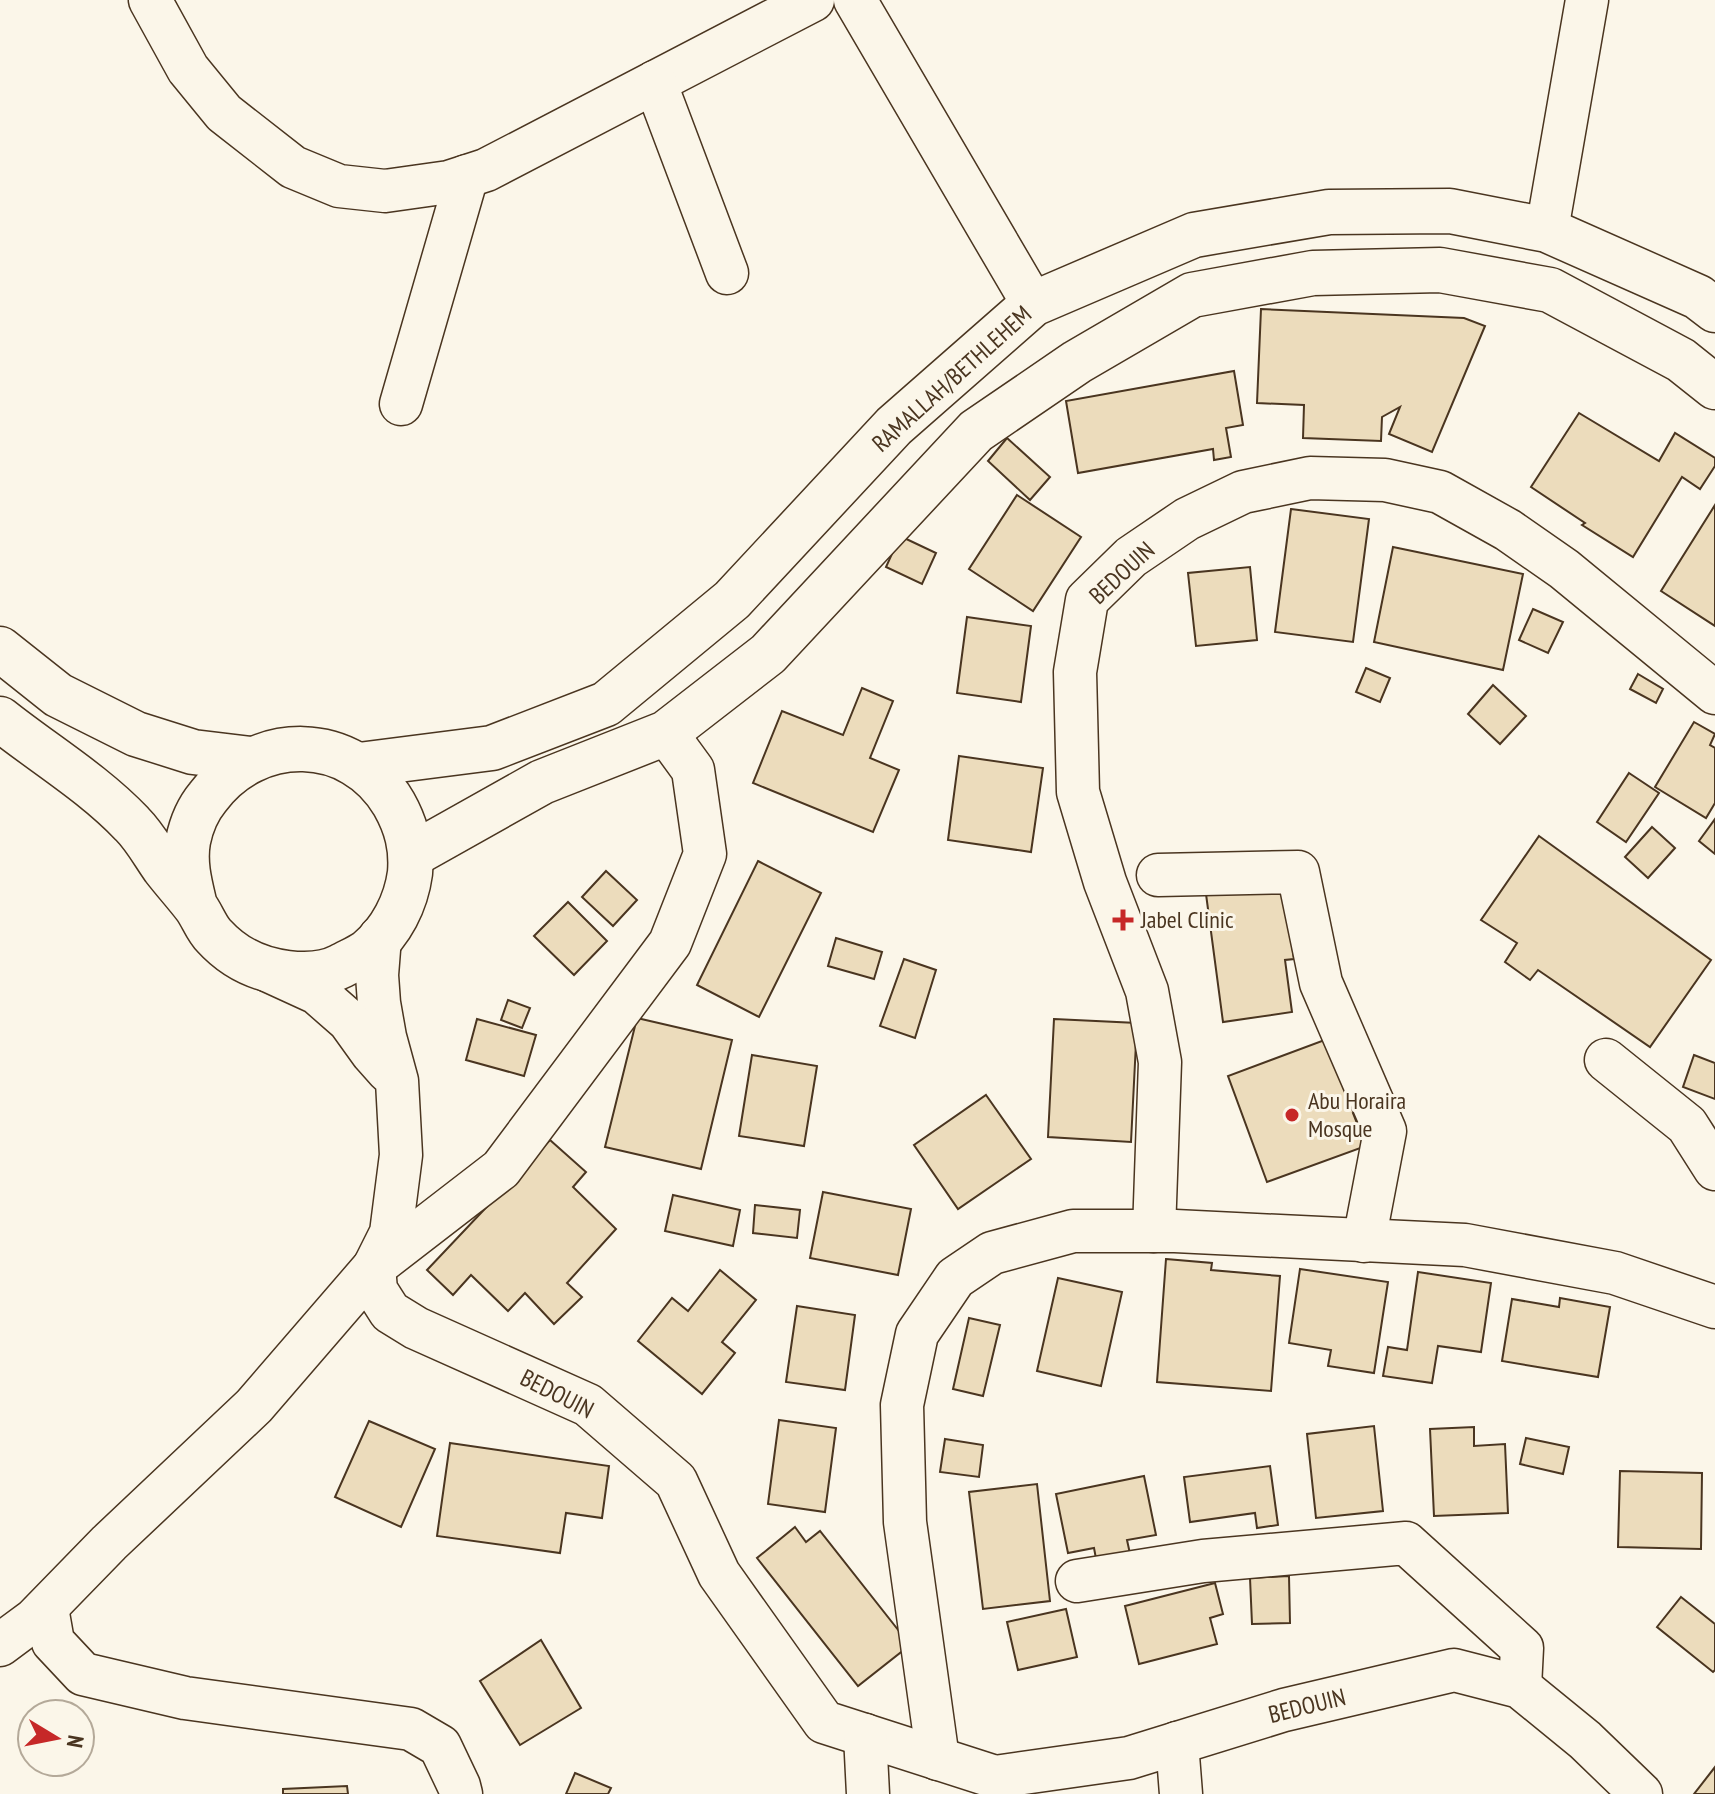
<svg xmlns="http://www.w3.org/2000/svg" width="1715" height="1794" font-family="'PT Sans Narrow',sans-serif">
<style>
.building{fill:#ecdcbc;stroke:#4a3520;stroke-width:2}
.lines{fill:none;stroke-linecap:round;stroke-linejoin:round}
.minor-casing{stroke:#4a3520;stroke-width:45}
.major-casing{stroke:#4a3520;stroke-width:47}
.minor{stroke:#fbf6e9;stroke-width:42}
.major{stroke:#fbf6e9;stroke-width:44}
.poi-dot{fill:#c62828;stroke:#fbf6e9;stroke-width:3}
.labels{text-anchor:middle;stroke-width:6;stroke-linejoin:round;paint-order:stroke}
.street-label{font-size:24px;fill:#4a3520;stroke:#fbf6e9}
.poi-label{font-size:24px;fill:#4a3520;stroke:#fbf6e9;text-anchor:start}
</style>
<rect width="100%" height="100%" fill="#fbf6e9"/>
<g class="building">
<path d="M1261,309L1464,318L1485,326L1432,452L1389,434L1400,407L1382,417L1381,441L1303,438L1304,405L1257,403Z"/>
<path d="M1234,371L1243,425L1226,428L1231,457L1214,460L1213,449L1078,473L1066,401Z"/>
<path d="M1579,413L1659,461L1675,433L1715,458V466L1700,489L1682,477L1633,557L1582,525L1585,523L1531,487Z"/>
<path d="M1007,438L1050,477L1030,500L988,461Z"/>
<path d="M1017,495L1081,537L1033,611L969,569Z"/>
<path d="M1715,505V626L1661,591Z"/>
<path d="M1291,509L1369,519L1353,642L1275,632Z"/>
<path d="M900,536L936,553L922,584L886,567Z"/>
<path d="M1393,547L1523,574L1503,670L1374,642Z"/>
<path d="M1250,567L1257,640L1196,646L1188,573Z"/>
<path d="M1533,609L1563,622L1548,653L1519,640Z"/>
<path d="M967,617L1031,626L1021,702L957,693Z"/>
<path d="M1366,668L1390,678L1380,702L1356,692Z"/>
<path d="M1638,674L1663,689L1656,703L1630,689Z"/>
<path d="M1493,685L1526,716L1500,744L1468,714Z"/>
<path d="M862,688L893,701L870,758L899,770L873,832L753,783L782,711L843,735Z"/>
<path d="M1694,722L1715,734L1710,745L1715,748V803L1706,818L1655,787Z"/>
<path d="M959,756L1043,768L1031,852L948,840Z"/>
<path d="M1629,773L1659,793L1626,842L1597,822Z"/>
<path d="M1715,819V854L1699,841Z"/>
<path d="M1652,827L1675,848L1648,878L1625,857Z"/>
<path d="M1539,836L1711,960L1650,1047L1538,970L1530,980L1505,962L1517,943L1481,920Z"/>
<path d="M758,861L821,893L759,1017L697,985Z"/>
<path d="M606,871L637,900L613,926L582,897Z"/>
<path d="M1284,884L1294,959L1285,960L1292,1012L1223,1022L1206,894Z"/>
<path d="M568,902L607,941L574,975L534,936Z"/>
<path d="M836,938L882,952L874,979L828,966Z"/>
<path d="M904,959L936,970L915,1038L880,1026Z"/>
<path d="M508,1000L530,1008L522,1028L501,1020Z"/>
<path d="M637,1018L732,1040L701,1169L605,1147Z"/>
<path d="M477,1019L536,1035L524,1076L466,1060Z"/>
<path d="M1054,1019L1137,1023L1131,1142L1048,1137Z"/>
<path d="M1338,1035L1365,1109L1353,1113L1366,1146L1267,1182L1228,1076Z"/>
<path d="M752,1055L817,1066L804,1146L739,1136Z"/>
<path d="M1694,1055L1715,1063V1099L1683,1087Z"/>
<path d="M986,1095L1031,1159L958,1209L914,1145Z"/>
<path d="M550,1140L586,1172L573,1187L616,1229L567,1283L582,1297L554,1324L525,1293L508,1311L471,1275L453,1295L427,1270Z"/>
<path d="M823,1192L911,1209L898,1275L810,1258Z"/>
<path d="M673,1195L740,1210L733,1246L665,1231Z"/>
<path d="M755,1205L800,1210L797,1238L753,1233Z"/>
<path d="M1166,1259L1212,1263L1211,1270L1280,1276L1271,1391L1157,1382Z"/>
<path d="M1300,1269L1388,1282L1374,1373L1328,1366L1331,1350L1289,1343Z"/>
<path d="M720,1270L756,1300L722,1342L735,1353L702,1394L638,1341L672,1298L688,1311Z"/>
<path d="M1418,1272L1491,1283L1481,1352L1438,1346L1432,1383L1383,1376L1388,1347L1407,1350Z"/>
<path d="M1058,1278L1122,1292L1101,1386L1037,1371Z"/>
<path d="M1560,1298L1610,1307L1598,1377L1502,1361L1512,1299L1559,1307Z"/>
<path d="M797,1306L855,1315L845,1390L786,1382Z"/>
<path d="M969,1318L1000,1325L983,1396L953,1389Z"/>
<path d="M779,1420L836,1428L825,1512L768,1504Z"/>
<path d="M369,1421L435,1449L401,1527L335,1497Z"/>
<path d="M1374,1426L1383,1511L1316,1518L1307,1434Z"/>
<path d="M1474,1427V1446L1505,1444L1508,1513L1434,1516L1430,1429Z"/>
<path d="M1526,1438L1569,1447L1563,1474L1520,1464Z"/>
<path d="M945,1439L983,1445L979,1477L940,1472Z"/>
<path d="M450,1443L609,1466L602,1518L566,1513L560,1553L437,1536Z"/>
<path d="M1270,1466L1278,1525L1257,1528L1255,1513L1190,1522L1184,1477Z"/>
<path d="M1620,1471L1702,1473L1701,1549L1618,1547Z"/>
<path d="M1144,1476L1156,1535L1127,1540L1132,1563L1098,1569L1094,1548L1068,1553L1056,1494Z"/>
<path d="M1037,1484L1050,1601L983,1609L969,1492Z"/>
<path d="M795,1527L806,1542L820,1531L910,1645L858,1686L757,1558Z"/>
<path d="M1289,1576L1290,1623L1252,1624L1250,1578Z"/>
<path d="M1215,1583L1223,1614L1210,1618L1217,1644L1139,1664L1125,1606Z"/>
<path d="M1681,1597L1715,1624V1670L1713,1672L1657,1627Z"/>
<path d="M1066,1609L1077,1657L1018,1670L1007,1622Z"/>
<path d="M541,1640L581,1708L520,1745L480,1681Z"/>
<path d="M1715,1767V1794H1694Z"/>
<path d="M575,1773L611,1788L608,1794H566Z"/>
<path d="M347,1786L348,1794H283V1789Z"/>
</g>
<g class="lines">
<g class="minor-casing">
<g id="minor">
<path d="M150,0L188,69L224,113L293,167L339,186L385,191L449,182L486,170L813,0"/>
<path d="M855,0L1033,304"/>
<path d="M655,82L727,273"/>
<path d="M1547,230L1587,0"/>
<path d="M401,404L467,176"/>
<path d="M1158,875L1298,872L1321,983L1385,1131L1364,1241"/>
<path d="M380,937L377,975L379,1003L385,1037L397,1081L401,1155L391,1233L374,1267L376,1290L390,1312L416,1328L588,1405L676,1481L719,1574L824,1722L995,1777L1129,1758L1284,1710L1454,1670L1520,1687L1585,1740L1641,1794"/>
<path d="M269,971L317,993L349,1021L372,1053L388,1071"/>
<path d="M1606,1060L1687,1125L1715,1169"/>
<path d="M1154,1231L1160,1062L1147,991L1105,882L1078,792L1075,672L1087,600L1131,557L1187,519L1243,492L1310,478L1385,480L1440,492L1508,530L1564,569L1715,693"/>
<path d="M1077,1581L1203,1561L1406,1543L1522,1648L1520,1687"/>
<path d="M47,1608L53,1642L83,1674L185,1698L411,1729L440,1746L459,1786L461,1794"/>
<path d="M0,1645L35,1619L109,1543L254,1406L374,1267L501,1169L670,943L705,854L693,770L666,733"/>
<path d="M865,1735L868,1794"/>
<path d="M1177,1743L1181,1794"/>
<path d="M938,1759L905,1522L902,1405L917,1334L955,1278L992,1253L1073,1231H1175L1465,1245L1615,1273L1715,1307"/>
</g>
</g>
<g class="major-casing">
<g id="major">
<path d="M0,649L58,695L136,734L193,752L251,759"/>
<path d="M0,719C44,754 93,783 132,824C145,837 154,854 164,868C174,881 185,893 195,906C202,915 206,928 214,936C234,958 260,970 288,973C305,975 326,974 341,966C350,961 360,957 368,951C391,932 406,903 410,873C412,848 407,827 394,804C352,732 256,732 208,797C198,809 191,826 188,841C184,864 190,885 195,906"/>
<path d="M359,765L492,748L606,704L732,600L894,426L1033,304L1194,235L1329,212L1450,211L1547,230L1698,297L1715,310"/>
<path d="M412,855L542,782L666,733L768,654L976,431L1077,362L1192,295L1313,273L1440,270L1550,290L1681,360L1715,387"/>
</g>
</g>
<use href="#minor" class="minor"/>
<use href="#major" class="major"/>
</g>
<g class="poi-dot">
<path d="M1119 908h8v8h8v8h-8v8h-8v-8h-8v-8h8z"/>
<circle cx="1292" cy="1115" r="8"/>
</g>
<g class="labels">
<g class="street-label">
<text transform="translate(952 379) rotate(-42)" y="8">RAMALLAH/BETHLEHEM</text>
<text transform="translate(1122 573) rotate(-43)" y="8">BEDOUIN</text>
<text transform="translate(557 1394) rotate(27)" y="8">BEDOUIN</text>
<text transform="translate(1307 1706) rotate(-14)" y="8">BEDOUIN</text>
</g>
<g class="poi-label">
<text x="1141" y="928">Jabel Clinic</text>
<text x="1308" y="1109">Abu Horaira<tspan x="1308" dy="28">Mosque</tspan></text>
</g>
</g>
<g transform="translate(56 1738) rotate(100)"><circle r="38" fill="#fbf6e9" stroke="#b4a999" stroke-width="2"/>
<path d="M0-6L14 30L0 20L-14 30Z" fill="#c62828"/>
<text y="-12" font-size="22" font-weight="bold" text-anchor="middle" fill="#4a3520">N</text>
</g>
</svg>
